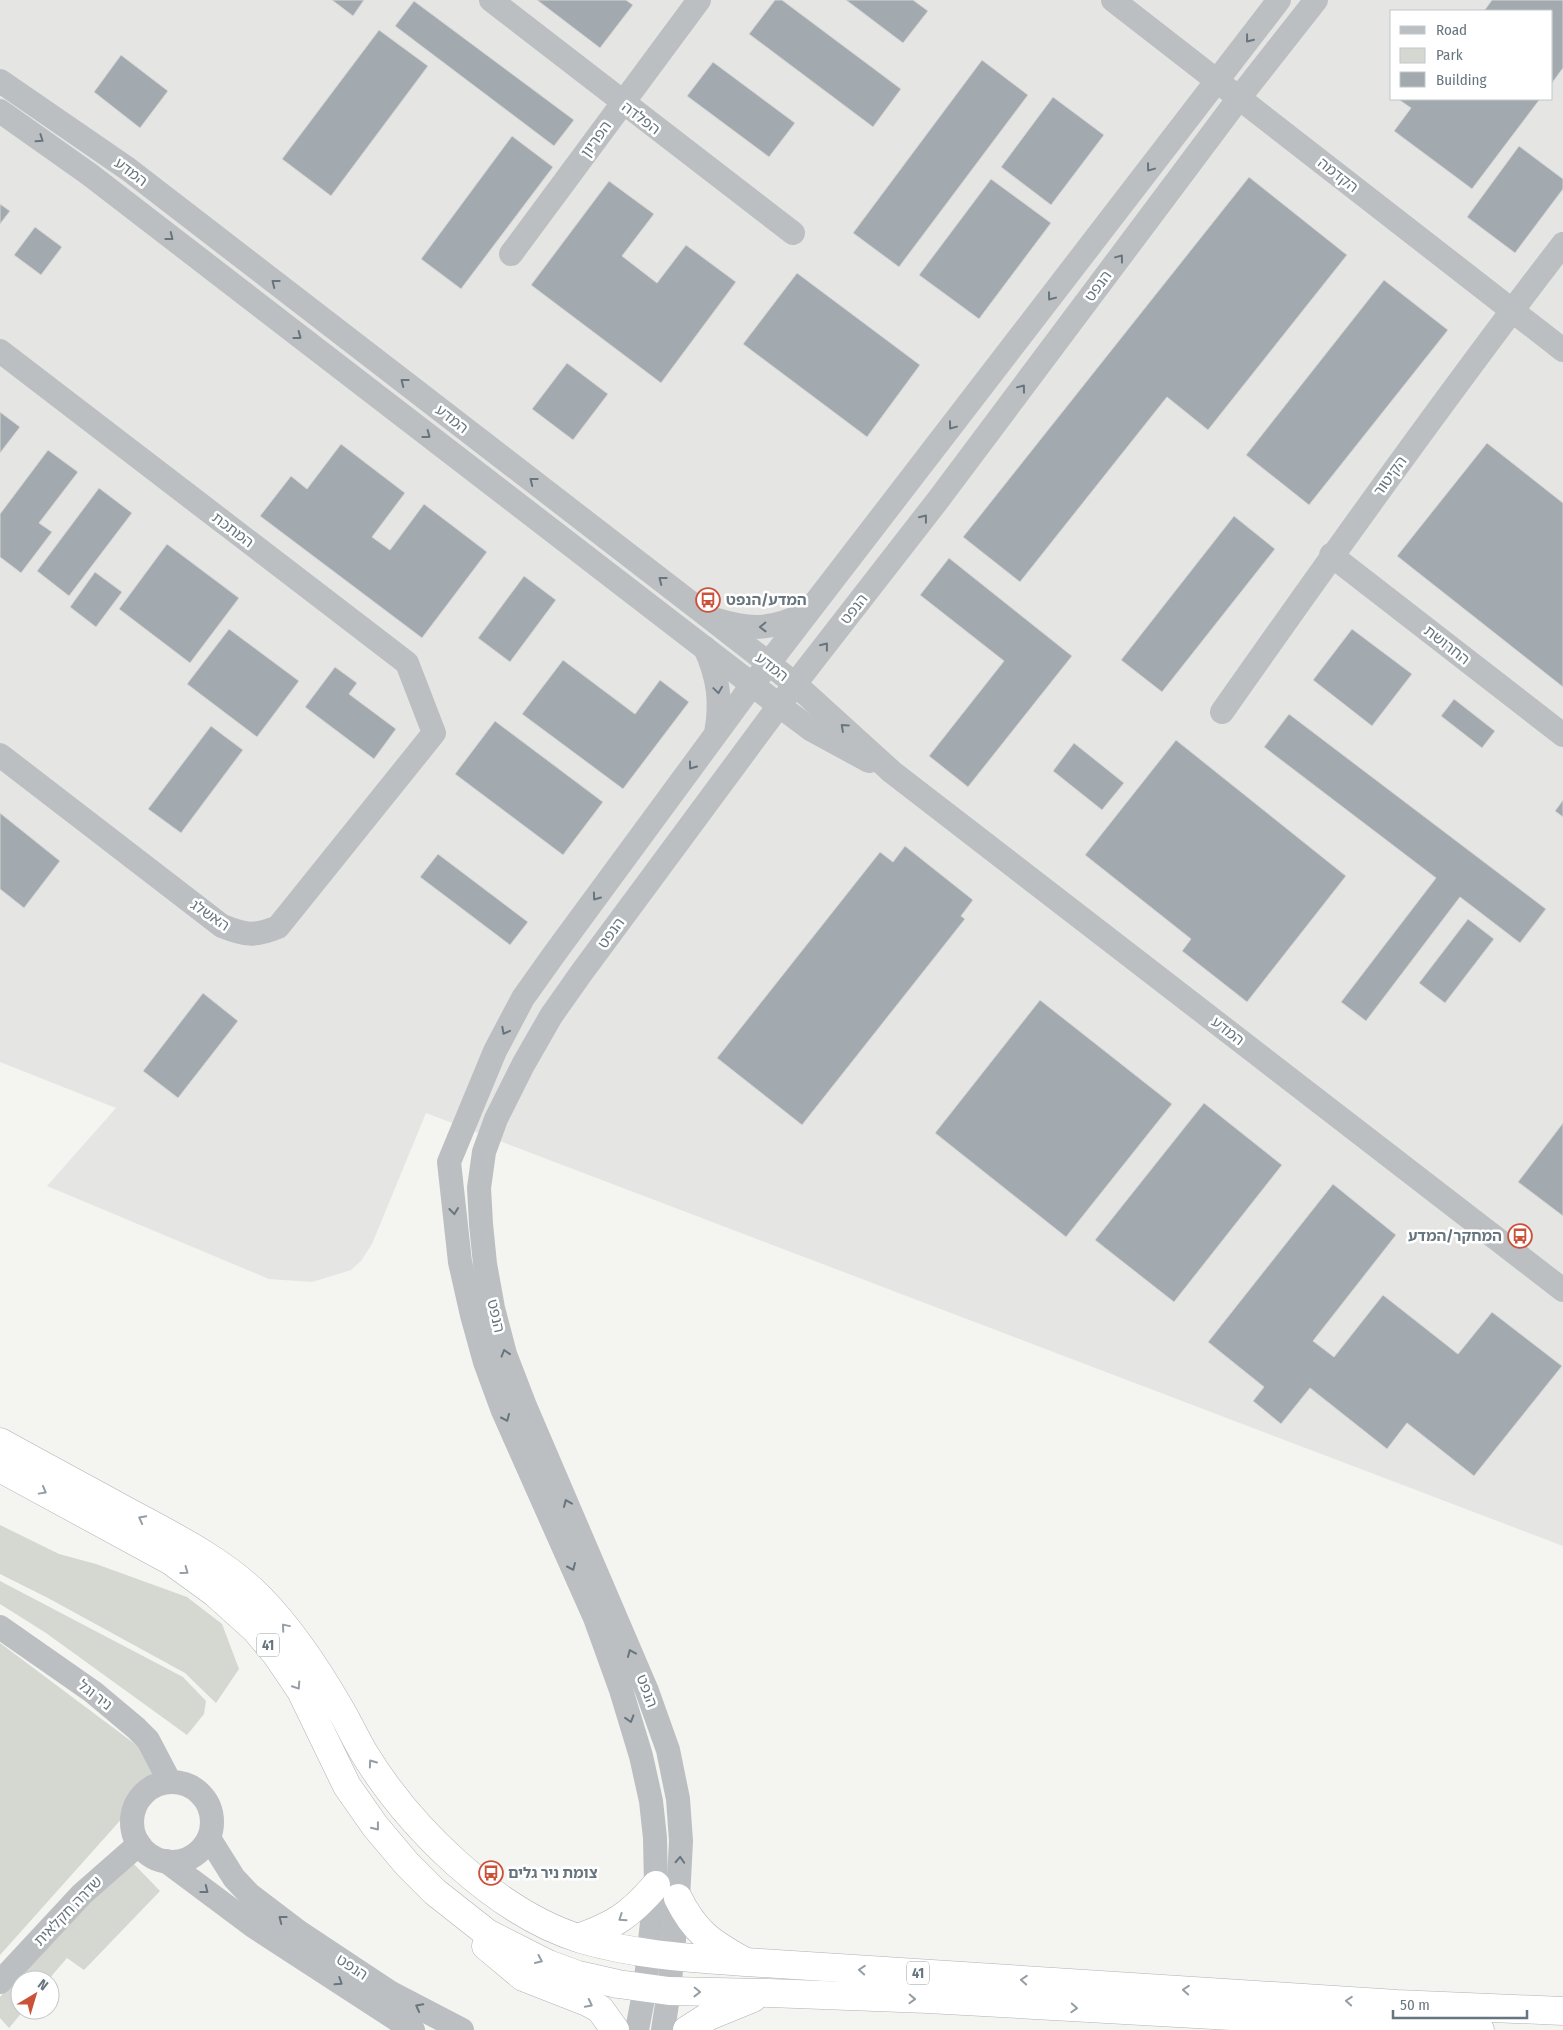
<svg xmlns="http://www.w3.org/2000/svg" width="1563" height="2030" font-family="'Fira Sans Condensed','Noto Sans Hebrew',sans-serif">
<style>
.built{fill:#e5e5e4;fill-rule:evenodd}
.green{fill:#d4d8d1}
.building{fill:#a3aaaf;stroke:#d5d5d4}
.lines{fill:none;stroke-linecap:round;stroke-linejoin:round}
.highway-casing{stroke:#afb2b5;stroke-width:29}
.minor{stroke:#bbbfc2;stroke-width:24}
.highway{stroke:#fff;stroke-width:28}
.oneway{stroke:#67757e}
.oneway2{stroke:#959ea5}
.labels{text-anchor:middle;stroke-width:5;stroke-linejoin:round;paint-order:stroke}
.shield{fill:#fff;stroke:#959ea5;stroke-width:1}
.shield-label{font-size:14px;font-weight:bold;fill:#67757e}
.street-label{font-size:15px;fill:#67757e;stroke:#fff}
.poi-label{font-size:15px;font-weight:bold;fill:#67757e;stroke:#fff;text-anchor:start}
</style>
<rect width="100%" height="100%" fill="#f4f4f1"/>
<path class="built" d="M0,0H1563V1546L426,1113L372,1244L361,1261L351,1270L312,1282L269,1279L47,1186L116,1108L0,1062ZM1392,11H1552V99H1392Z"/>
<g class="green">
<path d="M0,1525L59,1554L96,1564L187,1597L222,1624L239,1669L216,1703L185,1673L48,1598L0,1574Z"/>
<path d="M0,1581L183,1677L206,1701L204,1714L187,1735L46,1633L0,1604Z"/>
<path d="M0,1643L167,1768L0,1955Z"/>
<path d="M129,1859L160,1891L84,1970L67,1958L48,1980H20V2010H24L9,2028L0,2018V1997Z"/>
</g>
<g class="building">
<path d="M332,0H364L353,16Z"/>
<path d="M537,0H626L633,5L600,48Z"/>
<path d="M775,0H782L901,89L873,127L749,34Z"/>
<path d="M846,0H913L928,11L903,43Z"/>
<path d="M1492,0H1563V68L1552,83V11H1484Z"/>
<path d="M414,1L574,120L554,146L395,26Z"/>
<path d="M379,30L428,66L331,196L282,159Z"/>
<path d="M121,55L168,91L140,128L94,92Z"/>
<path d="M982,60L1028,95L899,267L853,233Z"/>
<path d="M713,62L795,123L769,157L687,96Z"/>
<path d="M1053,97L1104,135L1051,205L1001,167Z"/>
<path d="M1398,99H1540L1472,189L1394,131L1411,108Z"/>
<path d="M512,136L553,167L461,289L421,259Z"/>
<path d="M1519,146L1563,179V189L1515,253L1467,217Z"/>
<path d="M1249,177L1347,255L1208,430L1167,397L1020,582L963,537Z"/>
<path d="M991,179L1051,223L979,319L919,275Z"/>
<path d="M609,181L654,214L622,256L657,283L686,245L736,282L661,383L531,285Z"/>
<path d="M0,204L10,211L0,224Z"/>
<path d="M35,227L62,247L41,275L14,255Z"/>
<path d="M797,273L920,365L867,437L743,344Z"/>
<path d="M1384,280L1448,330L1309,505L1246,455Z"/>
<path d="M567,363L608,394L573,440L532,409Z"/>
<path d="M0,412L20,427L0,453Z"/>
<path d="M1487,443L1563,503V687L1397,556Z"/>
<path d="M341,444L405,493L372,537L390,550L424,504L487,552L422,638L260,516L291,476L307,489Z"/>
<path d="M48,450L78,472L39,523L52,532L21,573L0,557V514Z"/>
<path d="M99,488L132,513L69,596L37,571Z"/>
<path d="M1234,516L1275,549L1162,692L1121,660Z"/>
<path d="M167,544L239,598L190,663L119,609Z"/>
<path d="M949,558L1072,656L968,787L929,756L1004,661L920,595Z"/>
<path d="M95,572L122,592L96,627L70,607Z"/>
<path d="M524,576L556,600L510,662L478,638Z"/>
<path d="M229,629L299,681L257,737L187,684Z"/>
<path d="M1352,629L1412,674L1372,726L1313,680Z"/>
<path d="M563,660L635,714L660,680L689,702L623,789L522,714Z"/>
<path d="M335,667L357,683L349,694L396,729L374,759L305,707Z"/>
<path d="M1454,699L1495,731L1482,748L1441,716Z"/>
<path d="M1289,714L1546,909L1520,943L1460,897L1366,1021L1341,1002L1436,878L1264,747Z"/>
<path d="M495,721L603,802L563,855L455,774Z"/>
<path d="M211,726L243,750L181,833L148,809Z"/>
<path d="M1176,740L1346,876L1247,1002L1182,951L1191,939L1085,855Z"/>
<path d="M1074,743L1124,783L1102,810L1053,771Z"/>
<path d="M1563,800V817L1555,811Z"/>
<path d="M0,813L60,861L24,908L0,889Z"/>
<path d="M905,846L973,900L961,916L965,919L802,1125L717,1058L880,852L893,862Z"/>
<path d="M438,854L528,922L510,945L420,877Z"/>
<path d="M1468,919L1494,939L1445,1003L1419,983Z"/>
<path d="M203,993L238,1021L178,1098L143,1071Z"/>
<path d="M1040,1000L1172,1104L1066,1237L935,1133Z"/>
<path d="M1204,1103L1282,1165L1174,1302L1095,1240Z"/>
<path d="M1563,1123V1216L1518,1182Z"/>
<path d="M1333,1184L1396,1235L1313,1341L1334,1357L1383,1295L1458,1354L1492,1312L1562,1366L1474,1476L1407,1423L1387,1449L1310,1388L1281,1424L1253,1401L1264,1387L1208,1342Z"/>
</g>
<g class="lines">
<g class="highway-casing">
<g id="highway">
<path d="M0,1442C43,1466 87,1489 130,1513C175,1537 225,1562 261,1599C292,1631 317,1669 339,1707C348,1722 355,1738 364,1753C409,1827 496,1913 581,1939C635,1955 690,1958 746,1962L1397,2004L1563,2011"/>
<path d="M0,1468L171,1561L215,1593L255,1629L276,1654L301,1691L347,1786L375,1826L407,1864L435,1892L487,1933L548,1964L578,1975L618,1984L669,1991L769,1993L928,1999L1480,2030"/>
<path d="M678,1898C695,1932 710,1942 742,1960"/>
<path d="M578,1938C615,1925 630,1915 656,1885"/>
<path d="M486,1946L523,1977L587,2002L600,2009L615,2030"/>
<path d="M687,2030L709,2016L753,1998"/>
</g>
</g>
<g class="minor">
<path d="M491,0L793,233"/>
<path d="M1113,0L1563,350"/>
<path d="M0,81L128,169L700,610L795,684L892,772L1563,1290"/>
<path d="M0,111L89,174L789,713L812,730L869,761"/>
<path d="M511,254L699,0"/>
<path d="M0,351L407,663L434,733L278,927C254,937 245,935 222,926L0,755"/>
<path d="M1331,555L1563,735"/>
<path d="M717,620C753,631 773,629 807,613"/>
<path d="M705,648C718,676 722,702 716,733"/>
<path d="M1222,712C1333,554 1445,397 1563,244"/>
<path d="M0,1627L93,1692L136,1728L148,1740L170,1782"/>
<circle cx="172" cy="1822" r="40"/>
<path d="M209,1838L234,1878L249,1894L299,1932L391,1993L462,2030"/>
<path d="M166,1861L253,1926L413,2030"/>
<path d="M0,1982L82,1894L139,1844"/>
<path d="M637,2030L645,1988L656,1885L655,1838L651,1801L641,1756L621,1690L595,1618L503,1411L485,1362L472,1315L460,1262L449,1162L495,1051L523,998L555,953L752,685L1279,0"/>
<path d="M663,2030L669,1991L678,1898L681,1841L678,1799L668,1750L647,1691L525,1406L505,1354L493,1308L485,1264L481,1224L479,1188L484,1152L496,1119L523,1065L551,1016L582,972L795,684L938,500L1239,98L1316,0"/>
</g>
<use href="#highway" class="highway"/>
</g>
<defs><path id="oneway-chevron" d="M-2-3.5L2.5 0L-2 3.5" fill="none" stroke-width="1.6" stroke-linecap="round" stroke-linejoin="round" transform="scale(1.25)"/></defs>
<g class="oneway">
<use href="#oneway-chevron" transform="translate(1249 39) rotate(128)"/>
<use href="#oneway-chevron" transform="translate(40 139) rotate(34)"/>
<use href="#oneway-chevron" transform="translate(1150 168) rotate(127)"/>
<use href="#oneway-chevron" transform="translate(170 237) rotate(38)"/>
<use href="#oneway-chevron" transform="translate(1120 258) rotate(-53)"/>
<use href="#oneway-chevron" transform="translate(275 283) rotate(-142)"/>
<use href="#oneway-chevron" transform="translate(1051 297) rotate(127)"/>
<use href="#oneway-chevron" transform="translate(298 336) rotate(37)"/>
<use href="#oneway-chevron" transform="translate(404 382) rotate(-142)"/>
<use href="#oneway-chevron" transform="translate(1022 388) rotate(-53)"/>
<use href="#oneway-chevron" transform="translate(952 426) rotate(127)"/>
<use href="#oneway-chevron" transform="translate(427 435) rotate(37)"/>
<use href="#oneway-chevron" transform="translate(533 481) rotate(-142)"/>
<use href="#oneway-chevron" transform="translate(924 518) rotate(-52)"/>
<use href="#oneway-chevron" transform="translate(662 580) rotate(-142)"/>
<use href="#oneway-chevron" transform="translate(763 627) rotate(179)"/>
<use href="#oneway-chevron" transform="translate(825 646) rotate(-52)"/>
<use href="#oneway-chevron" transform="translate(718 690) rotate(82)"/>
<use href="#oneway-chevron" transform="translate(844 727) rotate(-138)"/>
<use href="#oneway-chevron" transform="translate(692 766) rotate(126)"/>
<use href="#oneway-chevron" transform="translate(596 897) rotate(126)"/>
<use href="#oneway-chevron" transform="translate(505 1031) rotate(118)"/>
<use href="#oneway-chevron" transform="translate(454 1211) rotate(84)"/>
<use href="#oneway-chevron" transform="translate(505 1353) rotate(-107)"/>
<use href="#oneway-chevron" transform="translate(506 1418) rotate(66)"/>
<use href="#oneway-chevron" transform="translate(567 1503) rotate(-113)"/>
<use href="#oneway-chevron" transform="translate(572 1567) rotate(66)"/>
<use href="#oneway-chevron" transform="translate(631 1653) rotate(-113)"/>
<use href="#oneway-chevron" transform="translate(630 1719) rotate(73)"/>
<use href="#oneway-chevron" transform="translate(680 1860) rotate(-87)"/>
<use href="#oneway-chevron" transform="translate(205 1890) rotate(38)"/>
<use href="#oneway-chevron" transform="translate(282 1919) rotate(-142)"/>
<use href="#oneway-chevron" transform="translate(339 1982) rotate(33)"/>
<use href="#oneway-chevron" transform="translate(419 2007) rotate(-152)"/>
</g>
<g class="oneway2">
<use href="#oneway-chevron" transform="translate(43 1491) rotate(29)"/>
<use href="#oneway-chevron" transform="translate(142 1519) rotate(-152)"/>
<use href="#oneway-chevron" transform="translate(185 1571) rotate(36)"/>
<use href="#oneway-chevron" transform="translate(285 1627) rotate(-130)"/>
<use href="#oneway-chevron" transform="translate(297 1686) rotate(57)"/>
<use href="#oneway-chevron" transform="translate(372 1763) rotate(-125)"/>
<use href="#oneway-chevron" transform="translate(376 1827) rotate(52)"/>
<use href="#oneway-chevron" transform="translate(622 1918) rotate(146)"/>
<use href="#oneway-chevron" transform="translate(539 1960) rotate(24)"/>
<use href="#oneway-chevron" transform="translate(862 1970) rotate(-176)"/>
<use href="#oneway-chevron" transform="translate(1024 1980) rotate(-176)"/>
<use href="#oneway-chevron" transform="translate(1186 1990) rotate(-176)"/>
<use href="#oneway-chevron" transform="translate(697 1992) rotate(1)"/>
<use href="#oneway-chevron" transform="translate(912 1999) rotate(2)"/>
<use href="#oneway-chevron" transform="translate(1349 2001) rotate(-176)"/>
<use href="#oneway-chevron" transform="translate(589 2004) rotate(27)"/>
<use href="#oneway-chevron" transform="translate(1074 2008) rotate(3)"/>
</g>
<defs>
<g id="bus-ring" transform="scale(1.25)"><circle r="9.5" fill="#fff" stroke="#cc5139" stroke-width="1.5"/><path d="M-5-6H5V4H4V6H2V4H-2V6H-4V4H-5ZM-3.5-4V0h7V-4ZM-3.5 1.2v1.5H-2V1.2ZM2 1.2v1.5H3.5V1.2Z" fill="#cc5139"/></g>
</defs>
<g fill-rule="evenodd">
<use href="#bus-ring" x="708" y="600"/>
<use href="#bus-ring" x="1520" y="1236"/>
<use href="#bus-ring" x="491" y="1873"/>
</g>
<g class="labels">
<g class="shield">
<rect x="257" y="1633.5" width="22" height="23" rx="4"/>
<rect x="907" y="1961.5" width="22" height="23" rx="4"/>
</g>
<g class="shield-label">
<text x="268" y="1650">41</text>
<text x="918" y="1978">41</text>
</g>
<g class="street-label">
<text transform="translate(641 118) rotate(37)" y="5">הפלדה</text>
<text transform="translate(596 139) rotate(-54)" y="5">הפריון</text>
<text transform="translate(131 172) rotate(37)" y="5">המדע</text>
<text transform="translate(1338 175) rotate(38)" y="5">הקדמה</text>
<text transform="translate(1098 286) rotate(-53)" y="5">הנפט</text>
<text transform="translate(452 419) rotate(38)" y="5">המדע</text>
<text transform="translate(1390 476) rotate(-54)" y="5">הקיטור</text>
<text transform="translate(233 530) rotate(37)" y="5">המתכת</text>
<text transform="translate(854 609) rotate(-52)" y="5">הנפט</text>
<text transform="translate(1447 645) rotate(38)" y="5">החרושת</text>
<text transform="translate(772 667) rotate(38)" y="5">המדע</text>
<text transform="translate(210 915) rotate(34)" y="5">האשלג</text>
<text transform="translate(611 933) rotate(-54)" y="5">הנפט</text>
<text transform="translate(1228 1031) rotate(38)" y="5">המדע</text>
<text transform="translate(496 1316) rotate(77)" y="5">הנפט</text>
<text transform="translate(647 1691) rotate(69)" y="5">הנפט</text>
<text transform="translate(95 1695) rotate(38)" y="5">ניר וגל</text>
<text transform="translate(68 1911) rotate(-46)" y="5">שדרה חקלאית</text>
<text transform="translate(352 1967) rotate(33)" y="5">הנפט</text>
</g>
<g class="poi-label">
<text x="726" y="605">המדע/הנפט</text>
<text x="1502" y="1241" text-anchor="end">המחקר/המדע</text>
<text x="508" y="1878">צומת ניר גלים</text>
</g>
</g>
<rect x="1390" y="10" width="162" height="90" fill="#ffffff" stroke="#c2c8cb"/>
<rect x="1400" y="26" width="25" height="8" fill="#bbbfc2" stroke="#c2c8cb"/>
<text x="1436" y="35" font-size="15" fill="#67757e">Road</text>
<rect x="1400" y="48" width="25" height="15" fill="#d4d8d1" stroke="#c2c8cb"/>
<text x="1436" y="60" font-size="15" fill="#67757e">Park</text>
<rect x="1400" y="72" width="25" height="15" fill="#a3aaaf" stroke="#c2c8cb"/>
<text x="1436" y="85" font-size="15" fill="#67757e">Building</text>
<g transform="translate(35 1995) rotate(38)"><circle r="24" fill="#ffffff" stroke="#c2c8cb"/>
<path d="M0-4L9 19L0 12L-9 19Z" fill="#cc5139"/>
<text y="-8" font-size="14" font-weight="bold" text-anchor="middle" fill="#67757e">N</text>
</g>
<path d="M1393 2010v8h134v-8" fill="none" stroke="#67757e" stroke-width="2.5"/>
<text x="1400" y="2010" font-size="15" fill="#67757e" stroke="#ffffff" stroke-width="4" paint-order="stroke">50 m</text>
</svg>
